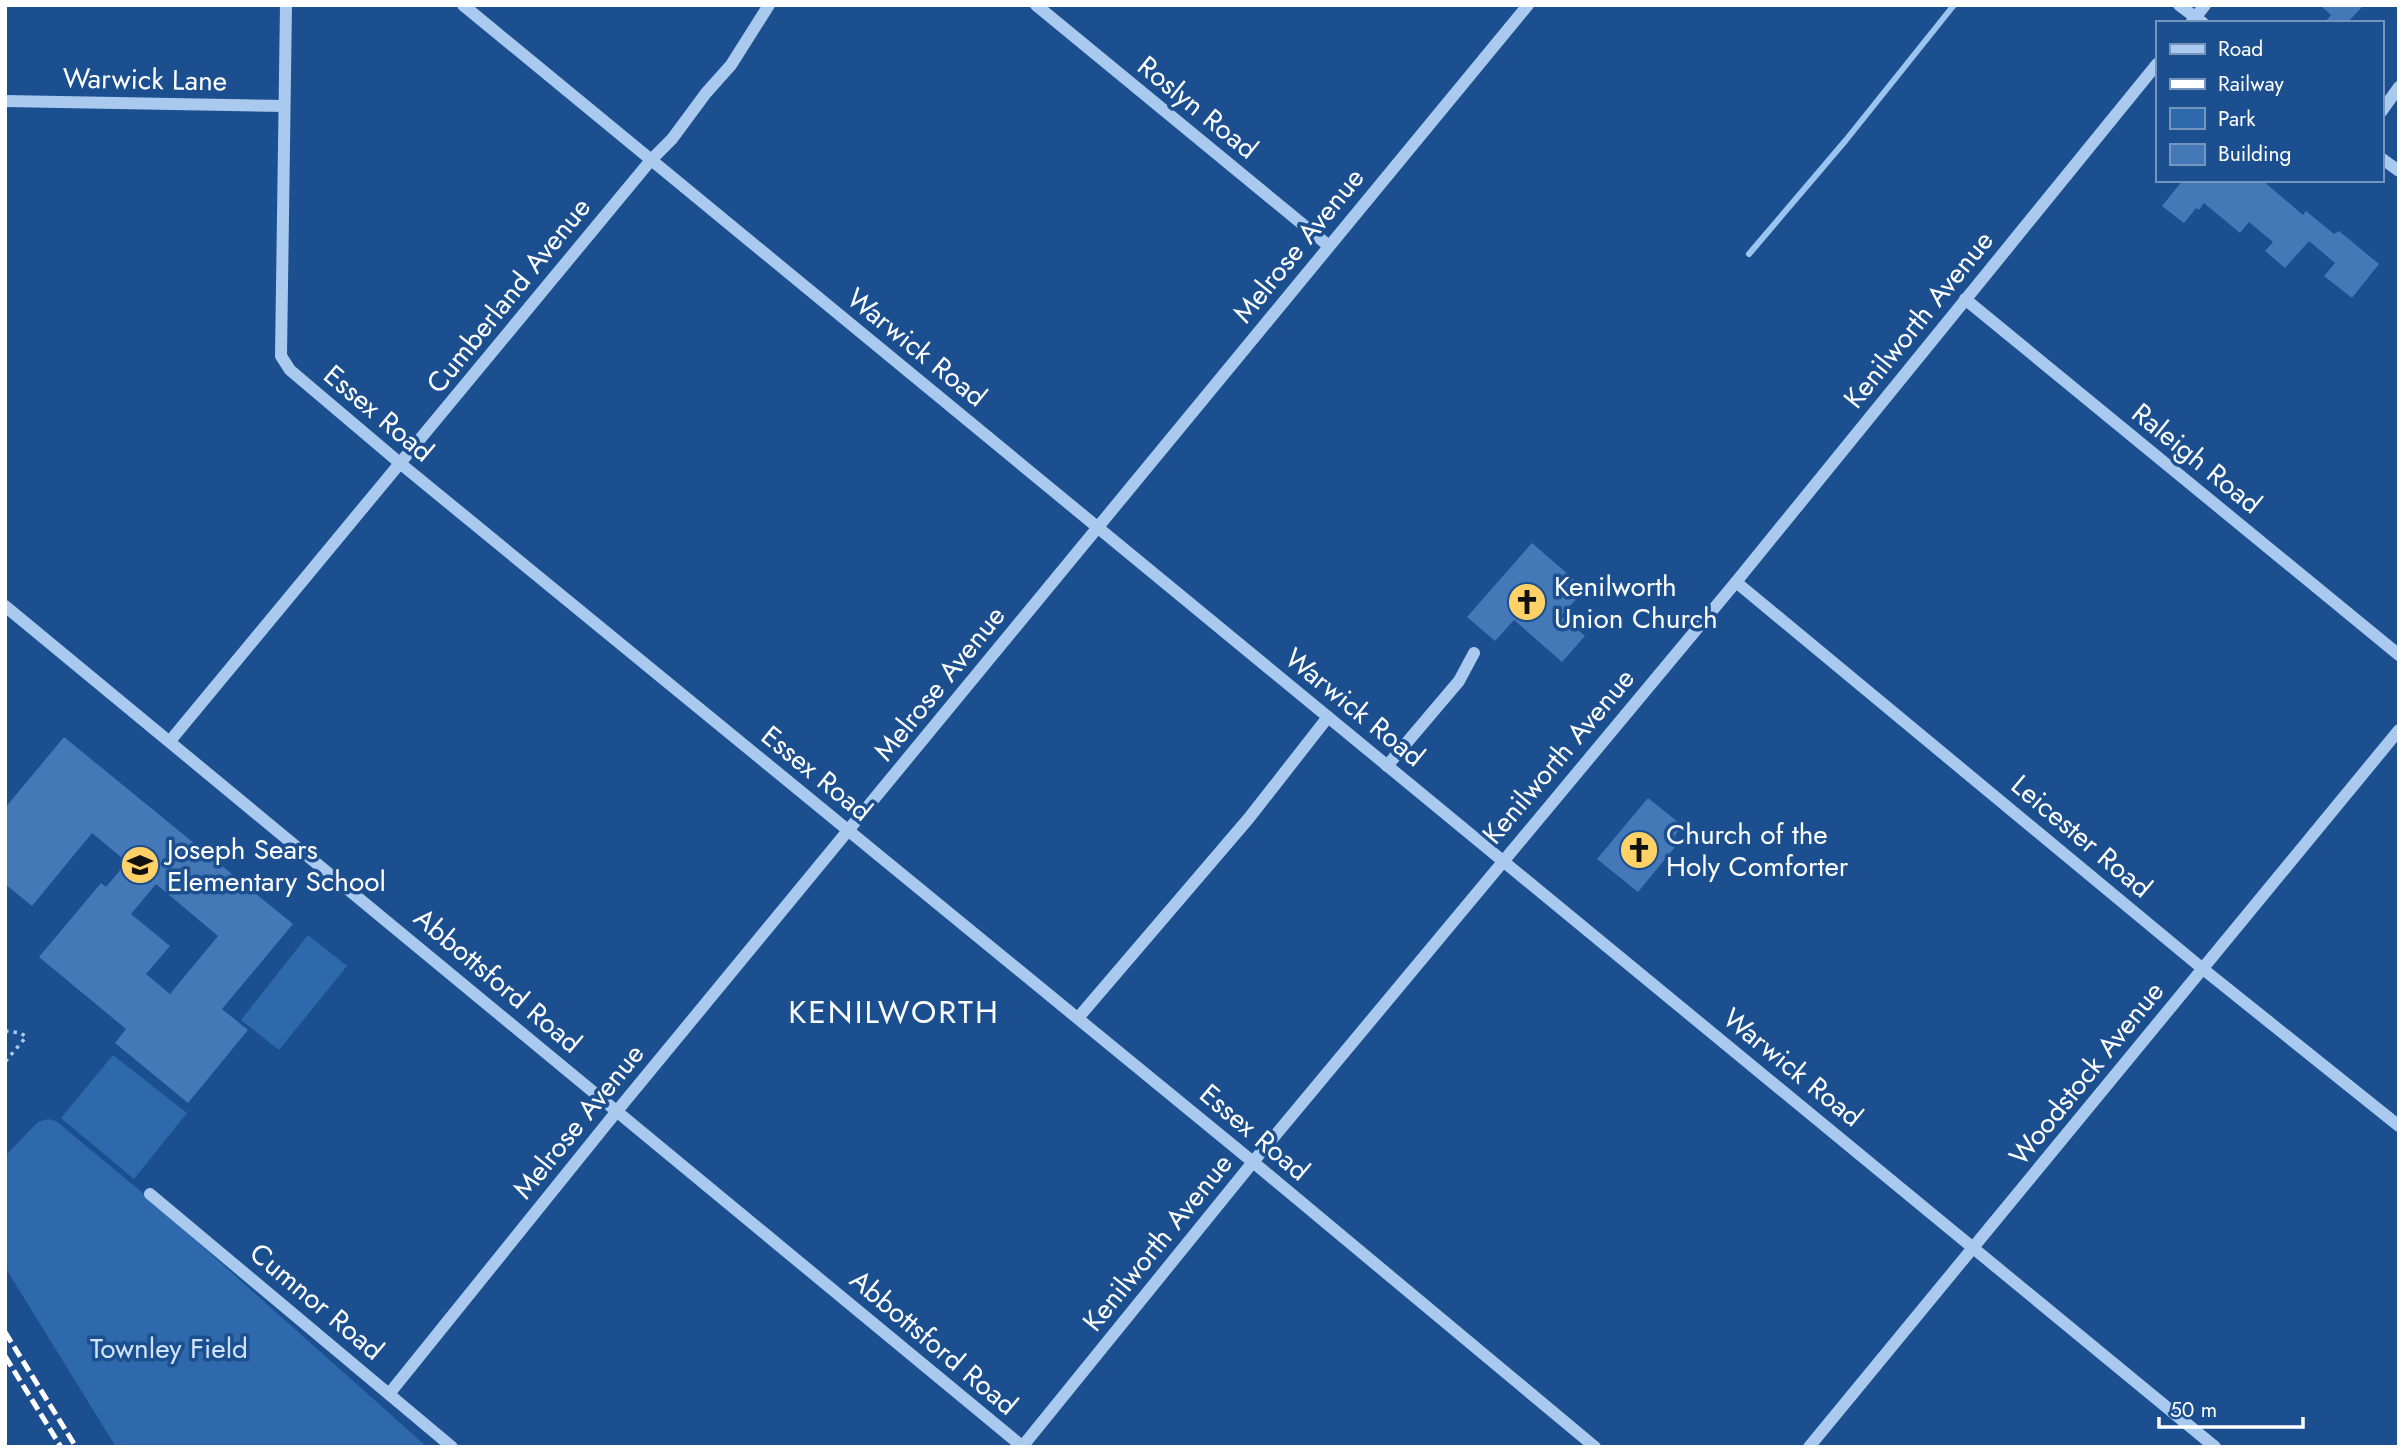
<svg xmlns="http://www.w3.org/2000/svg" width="2404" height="1452" font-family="Jost,sans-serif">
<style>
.green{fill:#2e69ad}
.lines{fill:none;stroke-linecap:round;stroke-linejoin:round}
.stream{stroke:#9cc4f0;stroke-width:6}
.building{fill:#4478b7;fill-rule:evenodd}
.path{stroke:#a9c9ee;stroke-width:3.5;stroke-dasharray:3.5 5;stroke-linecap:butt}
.minor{stroke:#a9c9ee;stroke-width:12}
.rail{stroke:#fff;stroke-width:5;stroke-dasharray:12 5;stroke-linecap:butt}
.labels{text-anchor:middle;stroke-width:7;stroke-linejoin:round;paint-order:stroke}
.street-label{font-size:28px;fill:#fff;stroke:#1b4f8f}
.poi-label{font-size:28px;fill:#fff;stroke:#1b4f8f;text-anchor:start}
.park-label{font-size:28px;fill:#cfe3fa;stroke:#1b4f8f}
.quarter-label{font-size:32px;letter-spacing:2px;fill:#fff;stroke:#1b4f8f}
</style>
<rect width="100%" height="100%" fill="#1b4f8f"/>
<g class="green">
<path d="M308,935L347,966L279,1050L241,1020Z"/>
<path d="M113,1055L187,1113L134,1179L61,1118Z"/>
<path d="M48,1119L56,1121L138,1189L427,1447H116L5,1267V1156L38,1122Z"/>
</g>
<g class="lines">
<path class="stream" d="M1749,254L1846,140L1954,5"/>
</g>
<g class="building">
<path d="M2320,5H2364L2347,23H2324L2331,15Z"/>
<path d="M2183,180H2262L2303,215L2306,211L2334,234L2339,231L2379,264L2352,298L2324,276L2335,263L2309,241L2285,268L2265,251L2273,242L2249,222L2240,233L2204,203L2199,210L2196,208L2184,223L2162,206Z"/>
<path d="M1532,543L1585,589L1561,616L1585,636L1562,662L1514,620L1495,641L1467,617Z"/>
<path d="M64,737L293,924L222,1009L248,1030L188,1103L115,1043L126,1029L39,957L101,883L106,887L127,862L92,833L32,906L5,884V808ZM156,884L218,936L170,994L146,974L170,946L131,914Z"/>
<path d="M1648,798L1683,826L1674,836L1680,841L1638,892L1597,859Z"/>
</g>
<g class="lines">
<path class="path" d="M5,1031L21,1033L26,1037L5,1062"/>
<g class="minor">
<path d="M286,5L281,356L290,370L401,464L1253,1162L1595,1447"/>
<path d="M463,5L2215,1447"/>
<path d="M1036,5L1329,246"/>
<path d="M2179,5L2203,23"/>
<path d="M2191,23L2205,5"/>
<path d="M5,101L284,106"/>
<path d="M2381,112L2399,87"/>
<path d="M2381,158L2399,171"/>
<path d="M1965,299L2399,655"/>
<path d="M1736,582L2203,969L2399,1126"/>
<path d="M5,606L1023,1447"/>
<path d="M170,741L651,160L672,139L706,93L731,65L769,5"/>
<path d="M1387,766L1459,681L1474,653"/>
<path d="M1078,1018L1249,818L1328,717"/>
<path d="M150,1194L452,1447"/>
<path d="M389,1394L617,1111L1528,5"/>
<path d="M1022,1447L1253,1162L1736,582L2157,64"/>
<path d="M1809,1447L2399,730"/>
</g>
<g class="rail">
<path d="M5,1332L76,1447"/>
<path d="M5,1356L61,1447"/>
</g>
</g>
<defs>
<g id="church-disc" transform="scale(2.0125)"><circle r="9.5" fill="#ffd166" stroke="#1b4f8f"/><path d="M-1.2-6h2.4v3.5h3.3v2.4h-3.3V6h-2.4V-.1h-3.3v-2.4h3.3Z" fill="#111"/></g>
<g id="school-disc" transform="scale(2.0125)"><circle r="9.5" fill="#ffd166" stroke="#1b4f8f"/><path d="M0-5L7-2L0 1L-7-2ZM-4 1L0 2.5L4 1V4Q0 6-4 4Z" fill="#111"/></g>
</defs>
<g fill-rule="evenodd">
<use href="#church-disc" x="1527" y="602"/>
<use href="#church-disc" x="1639" y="850"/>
<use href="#school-disc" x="140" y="865"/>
</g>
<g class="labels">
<g class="street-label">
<text transform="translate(145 79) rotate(1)" y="10">Warwick Lane</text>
<text transform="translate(1198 107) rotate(39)" y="10">Roslyn Road</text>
<text transform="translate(1298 245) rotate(-51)" y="10">Melrose Avenue</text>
<text transform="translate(508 295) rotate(-51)" y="10">Cumberland Avenue</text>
<text transform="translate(1918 319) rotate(-51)" y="10">Kenilworth Avenue</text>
<text transform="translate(917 347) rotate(39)" y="10">Warwick Road</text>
<text transform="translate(379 413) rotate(40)" y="10">Essex Road</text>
<text transform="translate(2197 458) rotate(39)" y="10">Raleigh Road</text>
<text transform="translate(939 683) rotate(-51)" y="10">Melrose Avenue</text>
<text transform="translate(1355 707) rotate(39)" y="10">Warwick Road</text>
<text transform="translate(1558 756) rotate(-50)" y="10">Kenilworth Avenue</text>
<text transform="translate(817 773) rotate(39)" y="10">Essex Road</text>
<text transform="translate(2082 836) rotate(40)" y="10">Leicester Road</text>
<text transform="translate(498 980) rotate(40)" y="10">Abbottsford Road</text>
<text transform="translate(1793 1067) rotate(39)" y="10">Warwick Road</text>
<text transform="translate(2086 1073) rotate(-51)" y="10">Woodstock Avenue</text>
<text transform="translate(578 1121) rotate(-51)" y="10">Melrose Avenue</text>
<text transform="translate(1255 1132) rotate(40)" y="10">Essex Road</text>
<text transform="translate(1157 1242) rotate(-51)" y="10">Kenilworth Avenue</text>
<text transform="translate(317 1301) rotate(40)" y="10">Cumnor Road</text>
<text transform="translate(934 1342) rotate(40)" y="10">Abbottsford Road</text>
</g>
<g class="poi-label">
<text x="1554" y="596">Kenilworth<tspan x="1554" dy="32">Union Church</tspan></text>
<text x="1666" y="844">Church of the<tspan x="1666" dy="32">Holy Comforter</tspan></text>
<text x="167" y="859">Joseph Sears<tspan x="167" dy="32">Elementary School</tspan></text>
</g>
<g class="park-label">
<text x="169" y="1358">Townley Field</text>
</g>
<g class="quarter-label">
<text x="894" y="1023">KENILWORTH</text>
</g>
</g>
<rect width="2404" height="1452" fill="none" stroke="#ffffff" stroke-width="14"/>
<rect x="2156" y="21" width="228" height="161" fill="#1b4f8f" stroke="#7695bc" stroke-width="2"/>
<rect x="2170" y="44" width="35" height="10" fill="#a9c9ee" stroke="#7695bc" stroke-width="2"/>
<text x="2218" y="56" font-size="21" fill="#ffffff">Road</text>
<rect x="2170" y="79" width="35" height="10" fill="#ffffff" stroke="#7695bc" stroke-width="2"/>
<text x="2218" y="91" font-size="21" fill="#ffffff">Railway</text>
<rect x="2170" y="108" width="35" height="21" fill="#2e69ad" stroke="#7695bc" stroke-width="2"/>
<text x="2218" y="126" font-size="21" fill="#ffffff">Park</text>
<rect x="2170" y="144" width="35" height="21" fill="#4478b7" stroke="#7695bc" stroke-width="2"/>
<text x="2218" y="161" font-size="21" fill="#ffffff">Building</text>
<path d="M2159 1417v10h144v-10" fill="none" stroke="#ffffff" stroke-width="3.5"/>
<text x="2170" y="1417" font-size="21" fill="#ffffff" stroke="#1b4f8f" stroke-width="5" paint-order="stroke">50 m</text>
</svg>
